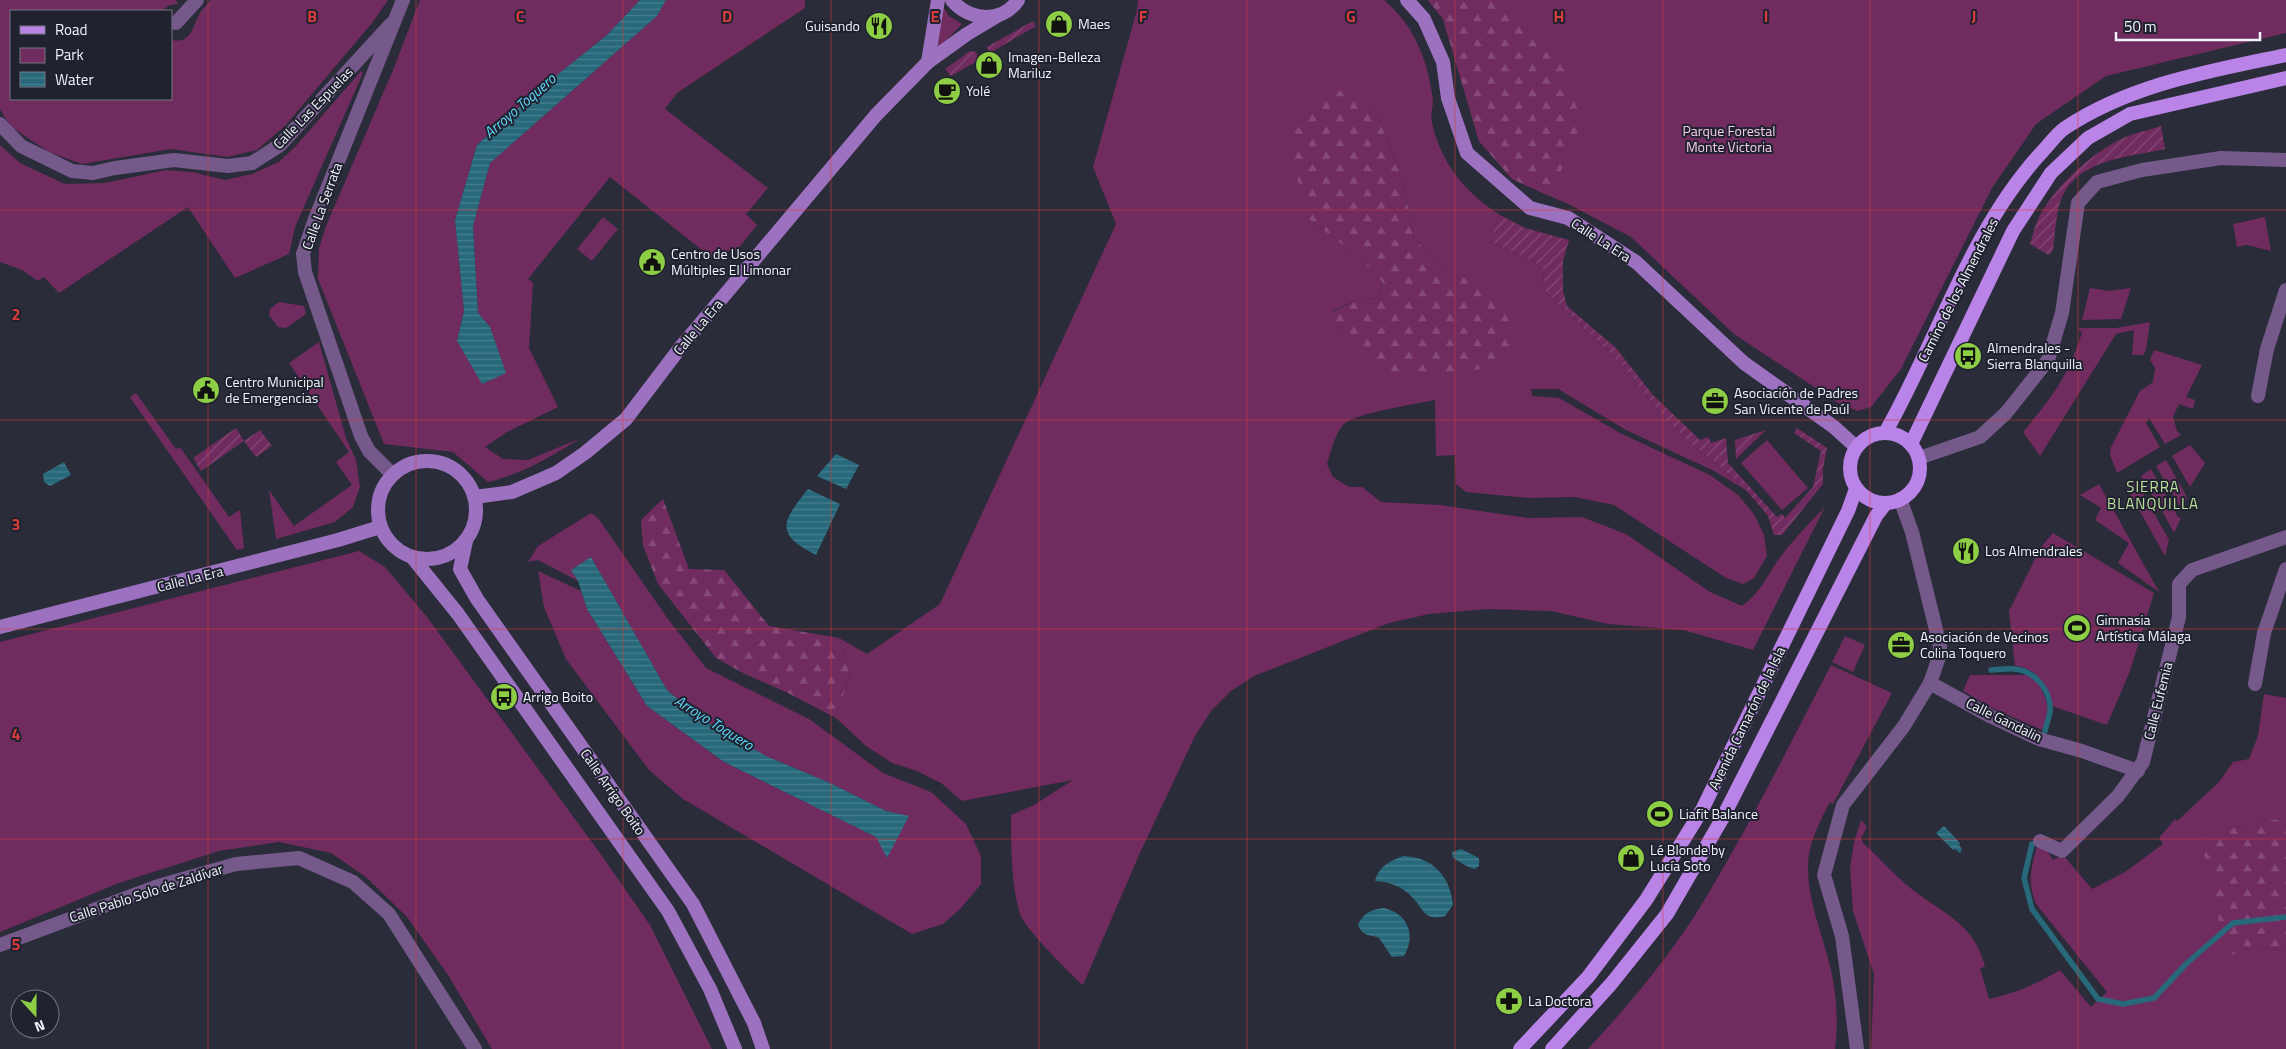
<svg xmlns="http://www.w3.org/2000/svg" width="2286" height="1049" font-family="'Titillium Web',sans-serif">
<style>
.green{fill:#702b5f;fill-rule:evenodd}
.forest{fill:url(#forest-firs)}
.garden{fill:url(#garden-furrows)}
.water{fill:url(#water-rules)}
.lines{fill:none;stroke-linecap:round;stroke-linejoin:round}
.stream{stroke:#27697b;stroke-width:5.5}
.minor{stroke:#74598a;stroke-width:14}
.secondary{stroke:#9c71bf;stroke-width:14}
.primary{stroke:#ba83e7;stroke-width:14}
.grid{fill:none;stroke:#d93c3d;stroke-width:1;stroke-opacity:0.55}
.labels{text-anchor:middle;stroke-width:4;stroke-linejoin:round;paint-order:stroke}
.poi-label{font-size:14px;fill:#f1f3fc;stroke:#20222f;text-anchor:start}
.street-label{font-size:14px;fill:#f1f3fc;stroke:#20222f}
.park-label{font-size:14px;fill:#f4cbe7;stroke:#20222f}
.water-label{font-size:15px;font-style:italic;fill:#5dd9fc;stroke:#20222f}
.neighbourhood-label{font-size:15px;letter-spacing:1px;fill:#bbe09b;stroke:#20222f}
.grid-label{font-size:16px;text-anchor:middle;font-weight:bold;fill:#d93c3d;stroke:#20222f;stroke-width:4;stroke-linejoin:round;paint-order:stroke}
</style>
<defs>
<pattern id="forest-firs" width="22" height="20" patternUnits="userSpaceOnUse" patternTransform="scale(1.25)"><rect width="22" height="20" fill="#702b5f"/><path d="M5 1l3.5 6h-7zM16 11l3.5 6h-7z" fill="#854a77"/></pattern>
<pattern id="garden-furrows" width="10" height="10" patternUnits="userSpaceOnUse" patternTransform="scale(1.25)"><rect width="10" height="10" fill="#702b5f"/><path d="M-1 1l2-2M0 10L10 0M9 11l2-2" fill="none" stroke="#854a77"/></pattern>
<pattern id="water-rules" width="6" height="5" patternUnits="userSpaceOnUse" patternTransform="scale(1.25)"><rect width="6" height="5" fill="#27697b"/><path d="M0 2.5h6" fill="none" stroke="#477f8f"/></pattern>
</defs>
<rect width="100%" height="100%" fill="#2a2c39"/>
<g class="green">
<path d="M0,0H176L178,4L170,5L161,11H11V99H171V40C192,44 192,27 200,13C203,8 207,4 211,0H388L372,23L285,126L257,150L227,157L171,149L82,164L49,152L10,126L0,109Z"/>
<path d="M420,0H640L607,35L537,91L477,145L455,220L464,311L457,341L490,327L478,313L473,226L490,163L657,16L666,0H805V8L677,93L665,109L768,188L746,214L757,225L734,254L728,250L717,262L610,177L528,279L533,283L529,348L558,407L507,432L485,447L503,459L528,460L581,438C551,457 522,474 488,482L453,452L384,444L318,279L319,248L326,226L393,70Z"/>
<path d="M1138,0H1384C1415,26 1428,61 1433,100C1433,108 1430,115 1432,123C1442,165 1464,191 1500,215L1489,241L1536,263L1543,269L1544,290L1624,367L1654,406L1689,443L1716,463L1747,491L1714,471L1626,430L1558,389H1531L1532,396L1559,398L1622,434L1710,475L1738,495L1754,514L1764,535L1767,556L1754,578L1743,584L1726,578L1614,505L1575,497L1528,498L1466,492L1456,484L1455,455L1436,456L1435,400C1416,404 1356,413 1344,424C1336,431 1330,454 1327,464L1333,477L1349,487H1362L1381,502L1440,505L1528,518L1582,517L1626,534L1710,592L1742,606C1760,593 1766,578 1778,560C1792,541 1808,524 1825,507L1753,650L1683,630L1608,624L1551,611L1488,609L1429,614L1389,623L1254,676L1231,691L1211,711L1195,736L1139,855L1083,985C1071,975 1023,926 1020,914C1011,885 1011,846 1011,815L1034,805L1073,780L962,801L941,783L917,771L892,763L866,746L836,718L850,675L839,638L867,654L940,604L1116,224L1093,167L1137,10ZM1351,85L1377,113L1403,181L1414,238L1444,271L1486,286L1341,341L1332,311L1361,298L1377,299L1383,283L1360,258L1306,217Z"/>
<path d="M1428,0H2286V33L2106,76L2036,124L1992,188L1901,369L1871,407L1858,411L1840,404L1734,334L1631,237L1570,205L1512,179L1479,141L1443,19Z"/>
<path d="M943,7L949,16L962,24L937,50Z"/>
<path d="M361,71L363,73L295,227L289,254L235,278L188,207L59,293L44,277L38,281L22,270L0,262V145L20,163L65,184L105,183L166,170L192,172L225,180L252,174L279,162L295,147Z"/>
<path d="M603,217L618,229L592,261L577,249Z"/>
<path d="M2265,217L2271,251L2247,245L2237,247L2233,224Z"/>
<path d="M2090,288L2109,291L2131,288L2121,319L2082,320Z"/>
<path d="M279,302L304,306L306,314L286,328L278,327L269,315L270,309Z"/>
<path d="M2150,322L2146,350L2143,355H2132L2134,330L2116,334L2040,456L2023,432C2053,396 2067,378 2082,333L2078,328H2116Z"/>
<path d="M319,342L346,438L356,460L360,487L353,507L335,522L276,539L269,490L294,526L352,485L336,462L349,452L289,363Z"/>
<path d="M2154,350L2202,365L2186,397L2195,400L2193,409L2179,404L2173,417L2177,431L2181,435L2165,444L2149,418L2146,423L2160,447L2117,473L2110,455L2111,447L2140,391L2153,382L2155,368L2150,360Z"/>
<path d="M136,393L176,449L180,447L229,517L240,510L244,548L237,550L134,403L130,397Z"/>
<path d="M1767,440L1808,488L1782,510L1741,463Z"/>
<path d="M2190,445L2205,463L2190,487L2172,456Z"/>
<path d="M2166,460L2187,497L2184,508H2181L2156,466Z"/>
<path d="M2151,469L2178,517L2181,518L2174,533L2161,509L2154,513L2169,540L2165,556L2125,485L2135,479L2147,500L2153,497L2141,476Z"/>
<path d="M2099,484L2159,592L2118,563L2129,543L2095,520L2101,508L2080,495Z"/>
<path d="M591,513L598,518L668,619L706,668L809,719L883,773L931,792L966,824L981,856V884L961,908L943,924L912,934L683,799L649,770L566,659L544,607L538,571L581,591L587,609L647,706L724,762L876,837L908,816L886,811L830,783L766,756L703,720L667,690L591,557L578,581L538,560L528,562L538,546Z"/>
<path d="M2053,533L2154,593L2130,671L2107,725L2052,706C2047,686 2038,668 2015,666L2009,611L2041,547Z"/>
<path d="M359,551L385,567L427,617L602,856L650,925L712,1049H492L448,975L407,917L366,877L331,853L279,842L219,851L119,883L0,932V642Z"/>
<path d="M1845,636L1865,645L1853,672L1832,662Z"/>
<path d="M1831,665L1892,693L1833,804L1830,802C1820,821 1809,842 1808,864C1807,904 1826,941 1833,980C1837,1003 1838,1026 1835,1049H1588C1629,1005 1674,951 1705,899C1751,823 1790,744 1831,665Z"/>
<path d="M1970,675H2029C2039,680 2047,699 2048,710C2048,716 2044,724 2042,730L1992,708L1963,691Z"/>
<path d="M2264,694L2286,698V819L2267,820L2201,836L2227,956L2254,947L2286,951V1049H1871L1874,974L1853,911L1850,868L1854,842L1861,820L1867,827L1861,838L1863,843C1879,857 1892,873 1908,886C1939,912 1975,922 1985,967L1980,968L1989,999C2016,993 2037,984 2060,970L2091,1007L2107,992L2036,904C2027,881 2031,869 2037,846L2047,851L2053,860L2063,855L2092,889L2125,872L2163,844L2159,838L2175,819L2177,821L2219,782L2233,762L2249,759L2258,736Z"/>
</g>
<g class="forest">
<path d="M1428,0H1508L1561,58L1584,130L1547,195L1512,179L1479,141L1443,19Z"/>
<path d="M1351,84L1377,113L1403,181L1414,238L1444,271L1486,285L1512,325L1508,360L1475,370L1401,378L1341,341L1332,312L1361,298L1377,299L1383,283L1360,258L1306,217L1289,140L1309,111Z"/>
<path d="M663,499L689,569L724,570L769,626L839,638L850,675L836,718L788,693L745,674L716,658L658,584L643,545L641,520Z"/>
<path d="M2286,819V951L2254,947L2227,957L2200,836L2267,820Z"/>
</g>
<g class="garden">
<path d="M1033,21L1036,26L990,53L987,47Z"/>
<path d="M970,51L976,52L979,60L951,76L945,69Z"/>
<path d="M2161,126L2165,149C2129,157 2079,159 2062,197C2056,210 2055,235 2053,250L2049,255L2030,244C2032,237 2034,229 2037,222C2051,189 2095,149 2128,136C2139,132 2150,130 2161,126Z"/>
<path d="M1500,215L1525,228L1569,240L1563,261V291L1567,306L1616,348L1653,395L1700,440L1708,437L1711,443L1726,438L1728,463L1777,517L1782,514L1785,518L1813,487L1821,451L1794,433L1797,428L1827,448L1823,469V484L1782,535H1774L1768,516L1747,491L1716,463L1689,443L1654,406L1624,367L1544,290L1543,269L1536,263L1489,241Z"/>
<path d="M236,428L244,441L260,430L272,446L256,457L244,441L201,471L193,458Z"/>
<path d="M1766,430L1736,459L1735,440Z"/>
</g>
<g class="water">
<path d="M640,0H666L657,16L490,163L473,226L478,313L490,327L506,373L482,384L457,341L464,311L455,220L477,145L537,91L607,35Z"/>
<path d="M836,454L859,465L846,489L817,476Z"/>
<path d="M64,462L71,475L50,486L44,482L43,474Z"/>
<path d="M808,489L840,504L816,555C773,533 783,521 808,489Z"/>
<path d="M591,557L667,690L703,720L766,756L830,783L886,811L909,816L887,858L876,837L724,762L647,706L587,609L578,581L571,570Z"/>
<path d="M1944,826L1960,843L1959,845L1962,849L1960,853L1955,849L1953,850L1936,833Z"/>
<path d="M1461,849L1479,858V866L1475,869C1467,868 1459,861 1453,858L1452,852Z"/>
<path d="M1403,856C1432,857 1450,875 1453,905L1445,916C1423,922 1424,908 1411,896C1401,886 1389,882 1375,881C1379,866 1390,861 1403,856Z"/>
<path d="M1384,908C1407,913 1417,935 1404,956L1392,957L1379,938C1369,934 1363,937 1358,925C1363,913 1372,909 1384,908Z"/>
</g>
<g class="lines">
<g class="stream">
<path d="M1991,670C1999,670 2007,668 2014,669C2035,670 2052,692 2050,712C2049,718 2046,725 2045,731"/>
<path d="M2032,844L2024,878L2032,909L2098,999L2123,1004L2154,998L2187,963L2233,923L2286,917"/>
</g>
<g class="minor">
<path d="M176,23L197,0"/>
<path d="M0,124L21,146L72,171L93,173L115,168L174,160L228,166L252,163L280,145L391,24"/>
<path d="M2258,396L2267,349L2286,290"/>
<path d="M1919,458L1980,437L2006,413L2048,360L2062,313L2078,203L2097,182L2142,170L2221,158L2286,160"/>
<path d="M392,474L369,451L361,436L305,272L303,254L315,219L403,0"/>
<path d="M1930,683L1990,716L2039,739L2082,751L2138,771"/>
<path d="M2255,684L2264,633L2286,569"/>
<path d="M2040,841L2062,851L2118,796L2143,762L2179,617V584L2192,570L2286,537"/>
<path d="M0,945L158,886L236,864L299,858L353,882L389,914L475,1049"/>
<path d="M1857,1049L1842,936L1824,875L1843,805L1904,726L1930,683L1939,657L1940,646L1912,532L1900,499"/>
</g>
<g class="secondary">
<path d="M952,0C969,21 1002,24 1018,0"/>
<path d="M1407,0L1424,19L1443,62L1448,98L1467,153L1530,208L1568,218L1636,262L1744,363L1834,427L1856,447"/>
<path d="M928,62L938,0"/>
<circle cx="427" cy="510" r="49"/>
<path d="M475,497L512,492L556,473L585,453L626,419L680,348L876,115L928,62L967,34L997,16"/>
<path d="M466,541L460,569L477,599L693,904L754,1023L763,1049"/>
<path d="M412,557L458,614L668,911L710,989L735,1049"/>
<path d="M0,627L338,540L380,527"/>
</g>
<g class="primary">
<path d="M1885,433C1937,342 1970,230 2041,153C2049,145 2056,134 2065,128C2131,84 2210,71 2286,55"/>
<circle cx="1885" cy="468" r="35"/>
<path d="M1911,444L2013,231L2051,173L2088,138L2130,114L2286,78"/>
<path d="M1520,1049L1588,977L1646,900L1702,810L1848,511L1856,489"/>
<path d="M1552,1049L1611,984L1667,914L1722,819L1876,516L1886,503"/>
</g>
</g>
<path class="grid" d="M208,0V1049M416,0V1049M623,0V1049M831,0V1049M1039,0V1049M1247,0V1049M1455,0V1049M1663,0V1049M1870,0V1049M2078,0V1049M0,210H2286M0,420H2286M0,629H2286M0,839H2286"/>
<defs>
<g id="shop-disc" transform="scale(1.4375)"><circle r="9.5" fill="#8dce44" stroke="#20222f"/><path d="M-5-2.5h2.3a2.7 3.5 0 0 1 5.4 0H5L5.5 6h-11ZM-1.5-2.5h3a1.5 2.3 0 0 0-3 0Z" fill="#111"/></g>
<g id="restaurant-disc" transform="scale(1.4375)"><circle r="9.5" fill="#8dce44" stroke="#20222f"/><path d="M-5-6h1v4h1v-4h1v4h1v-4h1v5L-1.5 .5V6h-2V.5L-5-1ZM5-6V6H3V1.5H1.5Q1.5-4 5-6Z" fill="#111"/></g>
<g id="cafe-disc" transform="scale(1.4375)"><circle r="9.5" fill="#8dce44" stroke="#20222f"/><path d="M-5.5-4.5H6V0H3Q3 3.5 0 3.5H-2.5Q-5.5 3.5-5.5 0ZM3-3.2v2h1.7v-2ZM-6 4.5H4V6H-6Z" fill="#111"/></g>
<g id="civic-disc" transform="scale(1.4375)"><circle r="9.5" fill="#8dce44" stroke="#20222f"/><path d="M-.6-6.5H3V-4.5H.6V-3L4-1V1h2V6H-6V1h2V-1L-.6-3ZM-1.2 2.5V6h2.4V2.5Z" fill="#111"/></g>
<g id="bus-disc" transform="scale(1.4375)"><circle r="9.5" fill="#8dce44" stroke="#20222f"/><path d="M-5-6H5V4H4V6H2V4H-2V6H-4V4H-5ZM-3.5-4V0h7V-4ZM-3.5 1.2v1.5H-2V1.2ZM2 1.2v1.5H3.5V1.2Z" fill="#111"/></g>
<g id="office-disc" transform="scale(1.4375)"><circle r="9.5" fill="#8dce44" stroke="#20222f"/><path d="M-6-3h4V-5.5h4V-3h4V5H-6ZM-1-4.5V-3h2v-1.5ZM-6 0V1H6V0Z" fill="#111"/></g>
<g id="stadium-disc" transform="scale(1.4375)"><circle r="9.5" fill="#8dce44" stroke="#20222f"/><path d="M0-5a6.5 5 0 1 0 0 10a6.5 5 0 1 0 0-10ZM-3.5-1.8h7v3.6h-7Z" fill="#111"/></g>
<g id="pharmacy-disc" transform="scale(1.4375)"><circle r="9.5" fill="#8dce44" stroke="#20222f"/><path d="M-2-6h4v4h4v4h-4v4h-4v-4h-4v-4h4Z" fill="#111"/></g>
</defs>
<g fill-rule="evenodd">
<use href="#shop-disc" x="1059" y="24"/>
<use href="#restaurant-disc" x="879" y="26"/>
<use href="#shop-disc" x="989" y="65"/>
<use href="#cafe-disc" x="947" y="91"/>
<use href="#civic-disc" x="652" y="262"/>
<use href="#bus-disc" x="1968" y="356"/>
<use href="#civic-disc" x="206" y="390"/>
<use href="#office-disc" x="1715" y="401"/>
<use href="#restaurant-disc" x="1966" y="551"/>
<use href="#stadium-disc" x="2077" y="628"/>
<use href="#office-disc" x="1901" y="645"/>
<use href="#bus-disc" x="504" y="697"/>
<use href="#stadium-disc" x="1660" y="814"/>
<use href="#shop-disc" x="1631" y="858"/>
<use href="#pharmacy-disc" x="1509" y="1001"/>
</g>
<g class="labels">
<g class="poi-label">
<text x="1078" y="29">Maes</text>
<text x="860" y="31" text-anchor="end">Guisando</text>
<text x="1008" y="62">Imagen-Belleza<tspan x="1008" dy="16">Mariluz</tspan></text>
<text x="966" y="96">Yolé</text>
<text x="671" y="259">Centro de Usos<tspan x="671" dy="16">Múltiples El Limonar</tspan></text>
<text x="1987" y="353">Almendrales -<tspan x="1987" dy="16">Sierra Blanquilla</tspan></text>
<text x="225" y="387">Centro Municipal<tspan x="225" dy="16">de Emergencias</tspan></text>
<text x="1734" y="398">Asociación de Padres<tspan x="1734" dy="16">San Vicente de Paúl</tspan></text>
<text x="1985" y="556">Los Almendrales</text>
<text x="2096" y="625">Gimnasia<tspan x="2096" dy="16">Artística Málaga</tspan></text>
<text x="1920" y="642">Asociación de Vecinos<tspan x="1920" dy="16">Colina Toquero</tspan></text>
<text x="523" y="702">Arrigo Boito</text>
<text x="1679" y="819">Liafit Balance</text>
<text x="1650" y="855">Lé Blonde by<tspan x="1650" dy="16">Lucía Soto</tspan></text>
<text x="1528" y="1006">La Doctora</text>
</g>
<g class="street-label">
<text transform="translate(313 108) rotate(-46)" y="5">Calle Las Espuelas</text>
<text transform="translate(322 206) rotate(-70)" y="5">Calle La Serrata</text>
<text transform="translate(1601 240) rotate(33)" y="5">Calle La Era</text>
<text transform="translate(1958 290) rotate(-63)" y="5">Camino de los Almendrales</text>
<text transform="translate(698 327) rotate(-50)" y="5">Calle La Era</text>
<text transform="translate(190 579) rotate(-14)" y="5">Calle La Era</text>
<text transform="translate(2158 701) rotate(-76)" y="5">Calle Eufemia</text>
<text transform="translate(1747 718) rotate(-64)" y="5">Avenida Camarón de la Isla</text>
<text transform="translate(2004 720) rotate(26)" y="5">Calle Gandalin</text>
<text transform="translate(613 792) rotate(55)" y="5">Calle Arrigo Boito</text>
<text transform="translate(146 893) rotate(-18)" y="5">Calle Pablo Solo de Zaldívar</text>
</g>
<g class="park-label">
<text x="1729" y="136">Parque Forestal<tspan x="1729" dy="16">Monte Victoria</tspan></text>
</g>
<g class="water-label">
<text transform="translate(520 106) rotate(-41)" y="5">Arroyo Toquero</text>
<text transform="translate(714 723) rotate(32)" y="5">Arroyo Toquero</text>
</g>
<g class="neighbourhood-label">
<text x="2153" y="492">SIERRA<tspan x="2153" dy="17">BLANQUILLA</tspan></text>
</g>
</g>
<g class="grid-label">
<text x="312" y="22">B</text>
<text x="520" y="22">C</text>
<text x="727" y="22">D</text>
<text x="935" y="22">E</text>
<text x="1143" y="22">F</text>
<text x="1351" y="22">G</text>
<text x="1559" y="22">H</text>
<text x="1766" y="22">I</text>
<text x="1974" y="22">J</text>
<text x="16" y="320">2</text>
<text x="16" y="530">3</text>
<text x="16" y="740">4</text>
<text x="16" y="950">5</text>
</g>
<rect x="10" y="10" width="162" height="90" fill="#20222f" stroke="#747681"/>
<rect x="20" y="26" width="25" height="8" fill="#ba83e7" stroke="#747681"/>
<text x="55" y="35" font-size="15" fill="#f1f3fc">Road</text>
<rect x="20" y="48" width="25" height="15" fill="#702b5f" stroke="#747681"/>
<text x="55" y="60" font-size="15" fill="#f1f3fc">Park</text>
<rect x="20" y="72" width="25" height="15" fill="url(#water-rules)" stroke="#747681"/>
<text x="55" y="85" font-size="15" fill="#f1f3fc">Water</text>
<g transform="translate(35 1014) rotate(159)"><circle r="24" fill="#20222f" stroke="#747681"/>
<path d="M0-4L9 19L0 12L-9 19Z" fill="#8dce44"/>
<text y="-8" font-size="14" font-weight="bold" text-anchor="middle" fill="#f1f3fc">N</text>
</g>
<path d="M2116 32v8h144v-8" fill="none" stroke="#f1f3fc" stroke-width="2.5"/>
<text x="2124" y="32" font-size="15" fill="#f1f3fc" stroke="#20222f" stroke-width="4" paint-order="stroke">50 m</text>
</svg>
